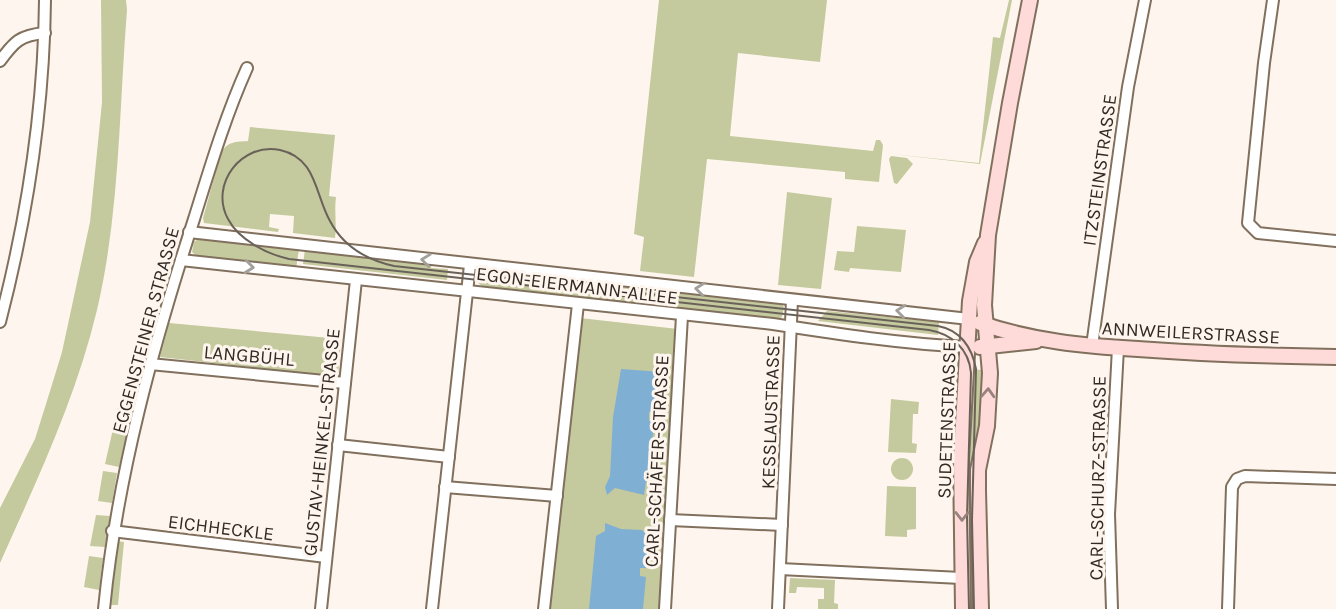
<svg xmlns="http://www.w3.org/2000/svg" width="1336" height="609" font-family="Karla,sans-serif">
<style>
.green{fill:#c4ca9d}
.water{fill:#80afd4}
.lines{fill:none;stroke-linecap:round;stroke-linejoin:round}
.street-casing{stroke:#81705d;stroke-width:14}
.secondary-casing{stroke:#81705d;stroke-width:18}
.street{stroke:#fff;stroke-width:10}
.secondary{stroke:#fedad8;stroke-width:14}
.tram{stroke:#6a625a;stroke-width:2}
.oneway{stroke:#a3a09c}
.oneway2{stroke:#98827e}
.labels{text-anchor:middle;stroke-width:6;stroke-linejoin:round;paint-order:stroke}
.street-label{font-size:19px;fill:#332b23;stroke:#fef6ee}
</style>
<rect width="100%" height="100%" fill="#fef6ee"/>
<g class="green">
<path d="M101,0H126L127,10C119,110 120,212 97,310C76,398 37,480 0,563V508L35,439L46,404L62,352L90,222L102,102Z"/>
<path d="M659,0H827L820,62L738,53L730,136L873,151L876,140H880L883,145L879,182L845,179V172L707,159L694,277L640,271L644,237L634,234Z"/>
<path d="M1009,0H1012L980,164L891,154L979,163L993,37L1000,38Z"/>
<path d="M250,127L335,135L329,196L336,197C334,212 337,223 335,238L293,233L294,216L270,214L269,227L279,229L278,232L204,223L203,218L221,153C228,141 235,142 248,141Z"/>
<path d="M891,156L907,158L913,164L897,184L894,183L889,159Z"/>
<path d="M787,192L832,198L821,289L778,285Z"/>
<path d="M857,226L906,230L901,272L850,268L849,272L834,270L837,251L854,252Z"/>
<path d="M198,239L299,249L296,269L199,258L192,252L194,242Z"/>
<path d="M305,249L432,263L431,268L448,269L447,280L303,264Z"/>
<path d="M486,269L652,287V292H658L657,307L485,288L478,283L479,273Z"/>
<path d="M665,289L780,302L784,307L782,317L777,320L669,309L670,304L664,303Z"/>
<path d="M827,311L939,322L938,335L818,321Z"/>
<path d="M580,318L678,329L662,609H549Z"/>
<path d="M169,323L341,339L338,377L160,357Z"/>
<path d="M969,369L982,370L976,609H966L964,545Z"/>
<path d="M124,381L138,384L119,467L105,464Z"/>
<path d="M891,399L919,402L918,414H913L912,443L917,444L916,453L888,452Z"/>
<circle cx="902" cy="469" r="11"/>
<path d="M103,471L117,473L112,503L98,501Z"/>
<path d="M887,486L916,487V529L907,530V537L885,536Z"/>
<path d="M96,515L110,516L105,547L90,546Z"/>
<path d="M117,541L124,542L118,605H111Z"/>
<path d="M89,556L103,558L99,590L84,587Z"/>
<path d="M790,578L835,580L834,603L838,604V609H818V599H824V588L797,587L796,593H789Z"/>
</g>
<g class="water">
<path d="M621,369L662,372L655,411L649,412V421H655L644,495L615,488L607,495L605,487L610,476L613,417Z"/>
<path d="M605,523L621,529L642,530L646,534L647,568H640V576L646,577L643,609H589L596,536L605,531Z"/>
</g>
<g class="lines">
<g class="street-casing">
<g id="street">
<path d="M1273,0L1264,63L1248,223L1258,233L1336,241"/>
<path d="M0,61C14,42 20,35 45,33"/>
<path d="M189,232L969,319"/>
<path d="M181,260L773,324C838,334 903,344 968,347"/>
<path d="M0,322C27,218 44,108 45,0"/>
<path d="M1092,346L1128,87L1145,0"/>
<path d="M150,364L345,383"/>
<path d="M338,445L449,457"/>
<path d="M445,487L557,496"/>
<path d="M670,520L782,525"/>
<path d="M112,531L326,557"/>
<path d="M780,569L961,578"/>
<path d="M104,609C117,476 153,346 194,219C210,168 225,117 247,68"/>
<path d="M321,609L356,280"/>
<path d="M432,609L470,265"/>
<path d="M544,609L578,304"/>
<path d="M665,609L682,316"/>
<path d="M778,609L792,300"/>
<path d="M1112,609L1109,514L1118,348"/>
<path d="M1228,609L1232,487L1237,479L1245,476L1336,479"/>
</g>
</g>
<g class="secondary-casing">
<g id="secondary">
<path d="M980,323C1031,341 1084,346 1138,349C1204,354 1270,356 1336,357"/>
<path d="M980,347L1036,341"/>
<path d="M963,609L961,459L970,301L977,262L985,243"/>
<path d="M981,609L978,490V470L987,426L990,373L984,305L988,235L1010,103L1030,0"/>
</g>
</g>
<use href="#street" class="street"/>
<use href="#secondary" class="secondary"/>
<path class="tram" d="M969,609L967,517L971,373C969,349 952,334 929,330L289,259C267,254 239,240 228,219C209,184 242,142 280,150C317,158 315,195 330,221C343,246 367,260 394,266L938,326C960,330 972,347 976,369L972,520L974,609"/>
</g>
<defs><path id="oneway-chevron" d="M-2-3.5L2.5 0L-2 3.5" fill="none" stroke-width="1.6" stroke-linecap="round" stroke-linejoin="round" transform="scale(1.75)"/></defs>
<g class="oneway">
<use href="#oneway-chevron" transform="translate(426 260) rotate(-173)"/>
<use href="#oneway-chevron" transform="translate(249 267) rotate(6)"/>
<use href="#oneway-chevron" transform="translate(700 289) rotate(-174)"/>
<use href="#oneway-chevron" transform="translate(901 311) rotate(-173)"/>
</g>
<g class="oneway2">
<use href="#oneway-chevron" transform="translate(988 393) rotate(-87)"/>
<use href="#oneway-chevron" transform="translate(962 516) rotate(90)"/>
</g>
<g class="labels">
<g class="street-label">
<text transform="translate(1099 170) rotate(-82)" y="7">ITZSTEINSTRASSE</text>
<text transform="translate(577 285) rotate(7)" y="7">EGON-EIERMANN-ALLEE</text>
<text transform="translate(145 330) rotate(-75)" y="7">EGGENSTEINER STRASSE</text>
<text transform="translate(1191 332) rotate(3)" y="7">ANNWEILERSTRASSE</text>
<text transform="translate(249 355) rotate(5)" y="7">LANGBÜHL</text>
<text transform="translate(770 412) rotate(-88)" y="7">KESSLAUSTRASSE</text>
<text transform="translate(946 420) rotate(-88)" y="7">SUDETENSTRASSE</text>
<text transform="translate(321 442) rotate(-84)" y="7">GUSTAV-HEINKEL-STRASSE</text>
<text transform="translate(656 461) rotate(-87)" y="7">CARL-SCHÄFER-STRASSE</text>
<text transform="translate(1097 478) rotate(-89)" y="7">CARL-SCHURZ-STRASSE</text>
<text transform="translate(221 527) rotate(7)" y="7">EICHHECKLE</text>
</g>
</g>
</svg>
